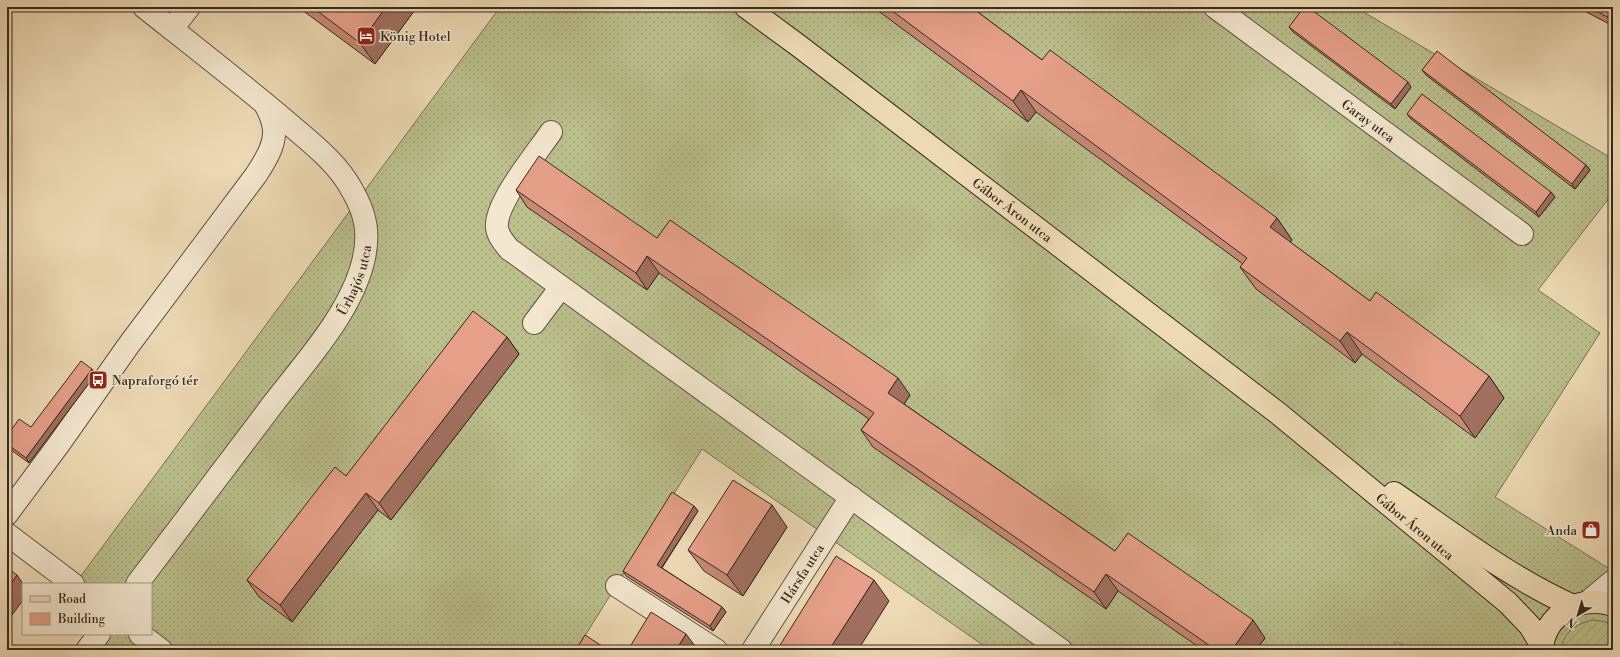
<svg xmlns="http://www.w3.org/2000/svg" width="1620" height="657" font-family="'Libre Bodoni',serif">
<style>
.grass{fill:url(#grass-dots);stroke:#787455}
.garden{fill:url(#garden-furrows);stroke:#787455}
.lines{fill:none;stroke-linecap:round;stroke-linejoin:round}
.minor-casing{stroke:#645644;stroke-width:24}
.major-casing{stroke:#372a1e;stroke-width:24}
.minor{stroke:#f3e7cf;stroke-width:22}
.major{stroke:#eddab5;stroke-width:22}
.wall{fill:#c68a76;stroke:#372a1e}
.shaded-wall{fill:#a17060;stroke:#372a1e}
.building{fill:#e6a089;stroke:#372a1e}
.labels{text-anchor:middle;stroke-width:3;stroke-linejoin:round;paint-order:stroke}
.poi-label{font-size:13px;fill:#372a1e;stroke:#f3e7cf;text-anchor:start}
.street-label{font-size:13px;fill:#372a1e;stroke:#f3e7cf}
</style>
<defs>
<pattern id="grass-dots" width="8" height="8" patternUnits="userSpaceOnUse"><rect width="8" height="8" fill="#babf8c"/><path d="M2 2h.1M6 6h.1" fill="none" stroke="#a0a478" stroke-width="1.8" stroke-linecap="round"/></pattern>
<pattern id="garden-furrows" width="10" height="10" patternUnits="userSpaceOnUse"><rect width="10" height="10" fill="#babf8c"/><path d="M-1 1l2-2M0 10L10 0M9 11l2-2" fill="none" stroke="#a0a478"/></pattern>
</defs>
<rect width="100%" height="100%" fill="#eddab5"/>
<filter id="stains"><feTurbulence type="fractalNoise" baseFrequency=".005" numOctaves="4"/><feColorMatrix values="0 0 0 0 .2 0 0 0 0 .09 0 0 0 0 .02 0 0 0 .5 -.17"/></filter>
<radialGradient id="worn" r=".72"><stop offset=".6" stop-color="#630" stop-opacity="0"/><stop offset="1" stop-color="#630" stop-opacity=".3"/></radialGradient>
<path class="grass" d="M500,7H1355L1613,159V193L1538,290L1600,333L1495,497L1613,571V650H1412L1397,642L1391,650H990L702,449L576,650H109L88,634H151V584H75Z"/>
<path class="garden" d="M1593,620L1606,622L1613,627V650H1561C1564,631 1576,624 1593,620Z"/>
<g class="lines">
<g class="minor-casing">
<g id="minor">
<path id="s1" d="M1215,7L1522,234"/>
<path d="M172,29L189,7"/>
<path d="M551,132C537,153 494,204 497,228C498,236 504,243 509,249L1061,650"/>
<path d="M534,323L561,287"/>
<path d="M7,514L59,444L128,346L256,175C265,161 278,142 273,124C272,117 268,110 265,104"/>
<path d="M7,534L73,584"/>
<path id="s2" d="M137,584C182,524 228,464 273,404C305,362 350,314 363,262C370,234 366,214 352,190C337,162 311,143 287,122C241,83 192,45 144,7"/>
<path d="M617,586L716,650"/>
<path d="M1588,602L1613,581"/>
<path d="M140,634L161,650"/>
<path d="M87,650L99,634"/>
<path id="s3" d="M753,650L851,497"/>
</g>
</g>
<g class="major-casing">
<g id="major">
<path id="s4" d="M746,7L799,46L1279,414L1508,603L1530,626L1542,646"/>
<path d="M1394,493C1451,532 1510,578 1573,606"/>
<path d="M1542,650C1544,614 1581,594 1613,605"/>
</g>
</g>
<use href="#minor" class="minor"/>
<use href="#major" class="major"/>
</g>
<g class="wall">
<path d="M298,7H417L375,64Z"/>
<path d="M873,7H971L1042,60L1277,218L1292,240L1290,242L1370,301L1489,376L1504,398L1475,438L1362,354L1355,363L1256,289L1240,267L1243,264L1036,112L1028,122Z"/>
<path d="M1577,7H1613V26Z"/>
<path d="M1289,27L1411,87L1395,109L1293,32Z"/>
<path d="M1422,70L1586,165L1590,170L1575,189L1426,75Z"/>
<path d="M1407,114L1555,197L1539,217L1411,119Z"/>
<path d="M516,190L657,238L910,395L904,404L1115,551L1265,638L1256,650H1203L1118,591L1106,609L873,447L861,430L869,419L659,273L647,290L527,207Z"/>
<path d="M507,337L519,354L391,520L378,510L292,622L259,597L247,580L346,476Z"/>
<path d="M96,374L29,463L7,447V436L31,427Z"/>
<path d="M694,506L698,511L662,568L722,607L726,612L713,631L626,576L623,571Z"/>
<path d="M787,527L743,596L704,571L688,550Z"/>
</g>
<g class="shaded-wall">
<path d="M386,7H417L375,64L360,43Z"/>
<path d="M1408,82L1411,87L1395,109L1391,104Z"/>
<path d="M1021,90L1036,112L1028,122L1013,101Z"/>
<path d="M1586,165L1590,170L1575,189L1572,184Z"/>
<path d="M1551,192L1555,197L1539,217L1536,212Z"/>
<path d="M1277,218L1292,240L1285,249L1270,227Z"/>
<path d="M647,256L659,273L647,290L636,273Z"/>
<path d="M1347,332L1362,354L1355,363L1340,341Z"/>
<path d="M507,337L519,354L391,520L379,503Z"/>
<path d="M92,369L96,374L29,463L26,458Z"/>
<path d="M1489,376L1504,398L1475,438L1460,416Z"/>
<path d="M898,378L910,395L900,410L888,393Z"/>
<path d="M366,493L378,510L292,622L280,605Z"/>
<path d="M772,505L787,527L743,596L727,575Z"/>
<path d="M694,506L698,511L660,570L657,565Z"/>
<path d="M1106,574L1118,591L1106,609L1094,592Z"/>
<path d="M17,575L23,584V600L7,622V589Z"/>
<path d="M874,580L889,601L858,650H829Z"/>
<path d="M722,607L726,612L713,631L710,626Z"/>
<path d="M1253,620L1265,638L1256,650H1232Z"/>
<path d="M686,634L698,650H676Z"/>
</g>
<g class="building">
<path d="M312,7H386L360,43Z"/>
<path d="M887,7H971L1042,60L1050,50L1277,218L1270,227L1370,301L1376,292L1489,376L1460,416L1347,332L1340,341L1240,267L1247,258L1021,90L1013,101Z"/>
<path d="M1304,7H1308L1408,82L1391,104L1289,27Z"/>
<path d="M1589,7H1613V20Z"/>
<path d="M1437,51L1586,165L1572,184L1422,70Z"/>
<path d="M1422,94L1551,192L1536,212L1407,114Z"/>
<path d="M539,156L657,238L670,220L898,378L888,393L1115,551L1128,533L1253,620L1232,650H1216L1106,574L1094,592L861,430L874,413L647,256L636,273L516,190Z"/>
<path d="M473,311L507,337L379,503L366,493L280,605L247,580L335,467L346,476Z"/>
<path d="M81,361L92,369L26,458L7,444V436L19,419L31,427Z"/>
<path d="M733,480L772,505L727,575L688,550Z"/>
<path d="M672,492L694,506L657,565L722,607L710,626L623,571Z"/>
<path d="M836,556L874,580L829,650H777Z"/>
<path d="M7,568L17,575L7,589Z"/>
<path d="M651,612L686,634L676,650H628Z"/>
<path d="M585,635L608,650H576Z"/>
</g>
<defs>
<g id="hotel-square" transform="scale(1)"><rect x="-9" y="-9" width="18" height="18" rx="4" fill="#8f2418" stroke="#f3e7cf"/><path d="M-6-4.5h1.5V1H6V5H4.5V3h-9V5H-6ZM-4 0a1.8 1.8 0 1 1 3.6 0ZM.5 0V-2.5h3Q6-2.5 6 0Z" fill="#fff"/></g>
<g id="bus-square" transform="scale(1)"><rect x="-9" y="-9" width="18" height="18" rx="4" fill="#8f2418" stroke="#f3e7cf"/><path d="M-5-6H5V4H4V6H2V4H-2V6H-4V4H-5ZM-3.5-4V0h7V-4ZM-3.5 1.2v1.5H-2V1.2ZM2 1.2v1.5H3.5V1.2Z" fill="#fff"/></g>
<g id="shop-square" transform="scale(1)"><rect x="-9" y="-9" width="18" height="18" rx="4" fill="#8f2418" stroke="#f3e7cf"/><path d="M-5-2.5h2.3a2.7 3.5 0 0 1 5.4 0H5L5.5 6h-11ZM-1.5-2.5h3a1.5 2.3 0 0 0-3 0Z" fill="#fff"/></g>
</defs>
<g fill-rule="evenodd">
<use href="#hotel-square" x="366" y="36"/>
<use href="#bus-square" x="98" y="380"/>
<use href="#shop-square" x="1591" y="530"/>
</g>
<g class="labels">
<g class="poi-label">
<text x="380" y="41">König Hotel</text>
<text x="112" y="385">Napraforgó tér</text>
<text x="1577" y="535" text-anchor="end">Anda</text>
</g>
<g class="street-label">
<text dy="5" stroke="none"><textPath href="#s1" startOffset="191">Garay utca</textPath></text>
<text dy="5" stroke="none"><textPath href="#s4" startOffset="335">Gábor Áron utca</textPath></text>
<text dy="5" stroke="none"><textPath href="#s2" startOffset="375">Űrhajós utca</textPath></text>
<text dy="5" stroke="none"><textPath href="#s4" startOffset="847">Gábor Áron utca</textPath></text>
<text dy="5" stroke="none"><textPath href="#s3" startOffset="91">Hársfa utca</textPath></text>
</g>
</g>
<rect width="1620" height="657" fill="none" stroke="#eddab5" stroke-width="24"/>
<rect x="8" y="8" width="1604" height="641" fill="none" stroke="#372a1e" stroke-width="2"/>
<rect x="12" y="12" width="1596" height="633" fill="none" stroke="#372a1e"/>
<rect x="22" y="583" width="130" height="52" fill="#f3e7cf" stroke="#a89b88"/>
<rect x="30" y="596" width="20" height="6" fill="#eddab5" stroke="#a89b88"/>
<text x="58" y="603" font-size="12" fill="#372a1e">Road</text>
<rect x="30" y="613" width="20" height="12" fill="#e6a089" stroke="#a89b88"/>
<text x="58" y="623" font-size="12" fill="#372a1e">Building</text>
<g transform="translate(1578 615) rotate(218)" stroke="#f3e7cf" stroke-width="3" paint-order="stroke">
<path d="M0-3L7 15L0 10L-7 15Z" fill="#372a1e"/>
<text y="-6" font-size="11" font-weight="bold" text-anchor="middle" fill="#372a1e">N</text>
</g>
<rect width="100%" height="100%" filter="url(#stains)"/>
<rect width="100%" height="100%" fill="url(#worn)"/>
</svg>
